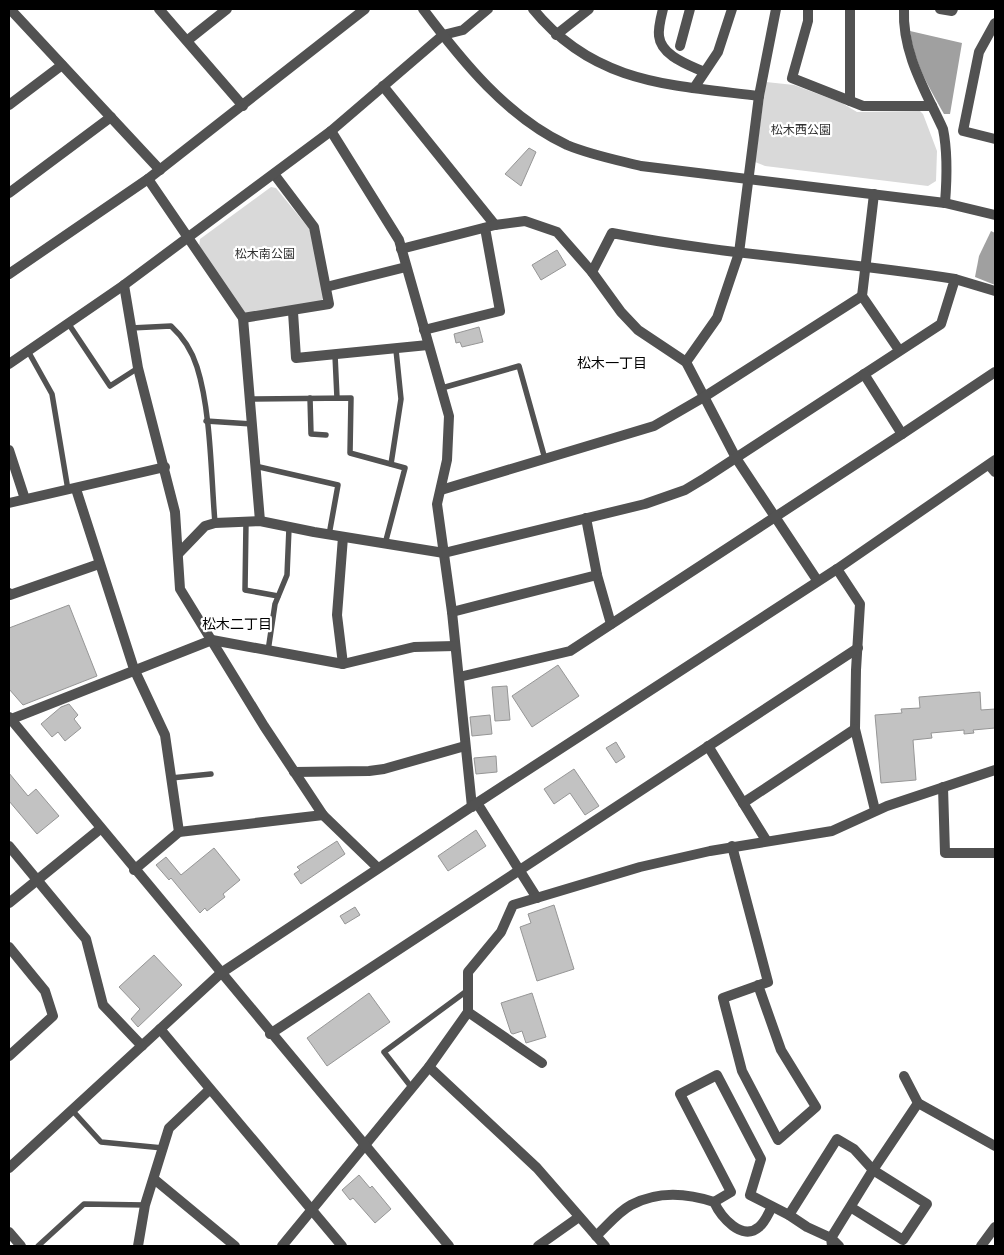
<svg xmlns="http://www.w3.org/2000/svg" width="1004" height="1255" font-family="'Noto Sans','Noto Sans JP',sans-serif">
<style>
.green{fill:#d9d9d9}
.water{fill:#a0a0a0}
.building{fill:#c2c2c2;stroke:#969696}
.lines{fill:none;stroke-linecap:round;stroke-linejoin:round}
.service{stroke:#525252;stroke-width:5.5}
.minor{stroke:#525252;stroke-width:10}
.tertiary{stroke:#525252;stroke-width:10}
.labels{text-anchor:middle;stroke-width:4.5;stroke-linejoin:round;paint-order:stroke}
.park-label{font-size:12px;fill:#303030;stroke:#fff}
.neighbourhood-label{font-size:14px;fill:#000;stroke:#fff}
</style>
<rect width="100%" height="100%" fill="#fff"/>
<g class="green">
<path d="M766,82L794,85L842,103L857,112L920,111L923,114L937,151L936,181L928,186L765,166L755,162Z"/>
<path d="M271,187L276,188L311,231L324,296L321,303L249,315L244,312L199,247L200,239Z"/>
</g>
<g class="water">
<path d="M910,31L962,43L950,114H944C928,85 915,65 910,31Z"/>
<path d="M991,231L995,233V285L975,277L979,256Z"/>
</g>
<g class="building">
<path d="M529,148L536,152L521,186L505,174Z"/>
<path d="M557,250L566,265L541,280L532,265Z"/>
<path d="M479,327L483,342L462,347L460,342L456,343L454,334Z"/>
<path d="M69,605L97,676L23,705L9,689V628Z"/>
<path d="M558,665L579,696L532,727L512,696Z"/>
<path d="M507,686L510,720L495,721L492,687Z"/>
<path d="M980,692L981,710L995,709V728L973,730L974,733L964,734V730L931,733L932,738L913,740L916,780L881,783L875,715L902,713L901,709L920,708L919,697Z"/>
<path d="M69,704L78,715L74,719L81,728L65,741L58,732L52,737L41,724L61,707Z"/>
<path d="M490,715L492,734L472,736L470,717Z"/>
<path d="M616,742L625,757L616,763L606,748Z"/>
<path d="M496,756L497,772L476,774L474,758Z"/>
<path d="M574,769L599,806L585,815L570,793L554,804L544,789Z"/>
<path d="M9,773L28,796L36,789L59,816L37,834L9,801Z"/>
<path d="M476,830L486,846L448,871L438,856Z"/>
<path d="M337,841L345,854L301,884L294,874L300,870L297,867Z"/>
<path d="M214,848L240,880L223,894L225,897L207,911L205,908L200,913L171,878L169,880L156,865L166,857L181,875Z"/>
<path d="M554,905L574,969L537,981L520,927L531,923L528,914Z"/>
<path d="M355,907L360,915L345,924L340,916Z"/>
<path d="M154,955L182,985L138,1027L131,1019L140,1009L119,987Z"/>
<path d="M369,993L390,1022L327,1066L307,1038Z"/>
<path d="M532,993L546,1037L526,1043L522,1031L513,1034L511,1033L501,1003Z"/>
<path d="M359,1175L370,1188L372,1186L391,1209L375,1223L353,1198L350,1200L342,1190Z"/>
</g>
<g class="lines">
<g class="service">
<path d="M68,323L110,386L138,368"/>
<path d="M131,328L171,326C183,337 192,351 197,367C211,411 211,476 215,523"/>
<path d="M28,351L52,394L68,490"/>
<path d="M335,355L337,398"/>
<path d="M442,388L519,366L545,459"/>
<path d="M310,398L311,434L326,435"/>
<path d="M250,399L351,398L350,453L405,468L385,544"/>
<path d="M206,421L252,424"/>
<path d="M391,464L401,399L396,350"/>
<path d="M255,466L338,485L329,535"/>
<path d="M246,522L245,590L278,596"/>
<path d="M268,651L275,604L287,575L289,528"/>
<path d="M171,778L211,774"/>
<path d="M412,1088L384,1052L468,990"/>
<path d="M72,1110L101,1142L163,1148"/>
<path d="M38,1246L84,1204L145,1205"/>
</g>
<g class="minor">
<path d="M10,9L160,170"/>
<path d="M159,9L243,106"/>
<path d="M533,9C594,84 670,85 759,96L776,9"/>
<path d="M663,9C661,17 658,28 659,36C661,56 689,65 704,72"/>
<path d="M808,9V21L792,78L863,106H932"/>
<path d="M850,9V101"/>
<path d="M904,9C902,53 925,90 943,129C948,153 947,178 945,203"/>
<path d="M940,9L952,11L953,9"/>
<path d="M995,23L979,52L963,131L995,139"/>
<path d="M556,35L589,9"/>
<path d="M188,40L227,9"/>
<path d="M680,46L690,9"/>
<path d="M383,86L495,225"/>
<path d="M694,88L718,52L732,9"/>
<path d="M9,105L62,65"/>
<path d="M331,131L399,240L449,416L447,460L437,504L452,612L472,807"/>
<path d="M148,179L243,318L260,521"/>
<path d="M9,193L111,117"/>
<path d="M874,194L862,296L899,350"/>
<path d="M401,249L495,225L525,221L557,232L592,272L621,312L638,330L686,362L736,458L817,580"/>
<path d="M955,279L995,291"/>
<path d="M124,285L138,368L175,512L180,589L264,726L323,815L378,868"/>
<path d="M326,287L406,267"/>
<path d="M293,312L296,358L428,345"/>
<path d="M243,318L329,304L314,227L274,174"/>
<path d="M424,330L500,311L485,228"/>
<path d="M686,362L717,318L739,253L759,96"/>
<path d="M9,364L124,285L331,131L443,35L463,30L488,9"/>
<path d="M902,434L995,372"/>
<path d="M9,450L25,499"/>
<path d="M989,465L995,472"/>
<path d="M76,489L134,669L165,735L179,832"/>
<path d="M441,490L654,426L704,397L862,296"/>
<path d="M9,503L165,467"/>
<path d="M586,518L597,575L611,624"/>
<path d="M343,537L337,615L343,664"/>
<path d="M178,554L205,526L215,523L260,521L314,532L444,553L645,504L685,490L705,478L941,324L955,279C841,261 725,255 612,233L592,272"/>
<path d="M837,569L860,604L856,670L855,729L875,810"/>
<path d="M9,593L10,595L99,564"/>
<path d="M452,612L597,575"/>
<path d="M459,677L570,651L902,434L864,374"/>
<path d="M9,720L212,640L343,664L414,647L455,646"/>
<path d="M708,746L766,840"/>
<path d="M294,772L369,771L384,769L465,746"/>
<path d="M943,787L945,853H995"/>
<path d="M477,803L537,898"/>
<path d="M743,803L855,729"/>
<path d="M9,846L86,939L103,1005L142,1046"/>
<path d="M732,846L768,982L723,998L742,1071L778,1140L816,1107L781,1050L758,985"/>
<path d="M134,870L179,832L323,815"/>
<path d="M9,903L100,829"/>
<path d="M9,947L45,991L53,1016L9,1056"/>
<path d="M468,1012L542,1063"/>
<path d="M160,1029L342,1246"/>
<path d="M270,1034L858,648"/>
<path d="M429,1067L537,1168L605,1246"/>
<path d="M904,1076L918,1103L995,1146"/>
<path d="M154,1179L235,1246"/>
<path d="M714,1202L731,1192L680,1094L717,1075L761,1159L750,1195L789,1215L807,1227L831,1238L832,1246"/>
<path d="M789,1215L837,1139L854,1149L873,1170L918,1103"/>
<path d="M9,1232L21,1246"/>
<path d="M596,1236C607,1226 618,1212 631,1205C657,1191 687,1193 714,1202C721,1217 742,1242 759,1227C765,1222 768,1214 772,1207"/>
<path d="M138,1246L145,1205L169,1128L209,1090"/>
<path d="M282,1246L429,1067L468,1012V972L501,932L513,905L640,867L710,851L832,831L887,806L995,770"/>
<path d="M538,1246L579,1217"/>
<path d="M839,1246L831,1238L873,1170L927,1204L903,1240L852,1208"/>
<path d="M981,1246L995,1227"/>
</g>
<g class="tertiary">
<path d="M423,9C462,61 507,117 567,145C591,155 617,160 641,166L945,203L995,215"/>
<path d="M9,274L148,179L365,9"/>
<path d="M9,717L449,1246"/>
<path d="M9,1168L221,973L477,803L837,569L995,460"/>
</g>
</g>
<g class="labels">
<g class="park-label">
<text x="801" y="134">松木西公園</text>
<text x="265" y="258">松木南公園</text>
</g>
<g class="neighbourhood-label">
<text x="612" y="368">松木一丁目</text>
<text x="237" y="629">松木二丁目</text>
</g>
</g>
<rect width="1004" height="1255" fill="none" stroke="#000000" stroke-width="20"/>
</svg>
